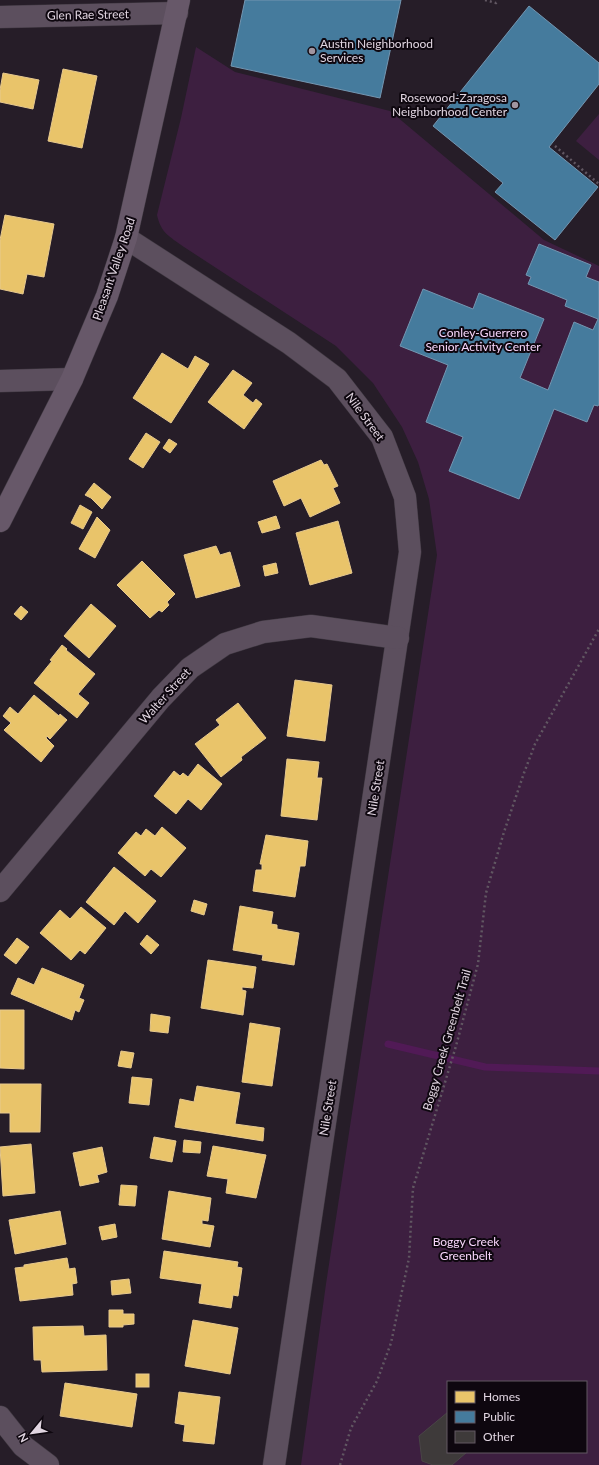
<svg xmlns="http://www.w3.org/2000/svg" width="599" height="1465" font-family="Lato,sans-serif">
<style>
.green{fill:#3d1f40;fill-rule:evenodd}
.homes{fill:#e9c46a;stroke:#e7c98e}
.public{fill:#457b9d;stroke:#7496b1}
.lines{fill:none;stroke-linecap:round;stroke-linejoin:round}
.stream{stroke:#511a56;stroke-width:7}
.building{fill:#3e3a3a;stroke:#494546}
.minor-casing{stroke:#3f3841;stroke-width:23}
.major-casing{stroke:#3f3841;stroke-width:23}
.path{stroke:#615762;stroke-width:2.5;stroke-dasharray:2 3;stroke-linecap:butt}
.minor{stroke:#5c4f5e;stroke-width:22}
.major{stroke:#675869;stroke-width:22}
.poi-dot{fill:#a095a0;stroke:#0e070f;stroke-width:1.5}
.labels{text-anchor:middle;stroke-width:4;stroke-linejoin:round;paint-order:stroke}
.street-label{font-size:12px;fill:#e1d5e1;stroke:#0e070f}
.poi-label{font-size:12px;fill:#e1d5e1;stroke:#0e070f;text-anchor:start}
.park-label{font-size:12px;fill:#f8d6fb;stroke:#0e070f}
</style>
<rect width="100%" height="100%" fill="#261d28"/>
<g class="green">
<path d="M196,47L235,72L390,111L544,240L599,266V1465H301L326,1284L437,555L429,499L418,462L402,427L373,383L336,346L184,247C169,236 161,233 157,215L181,118ZM448,1382H586V1452H448Z"/>
<path d="M599,114V160L576,141Z"/>
</g>
<g class="homes">
<path d="M63,69L97,76L82,148L48,141Z"/>
<path d="M3,73L39,80L33,109L0,102V90Z"/>
<path d="M5,215L54,224L44,277L27,274L23,294L0,289V240Z"/>
<path d="M162,353L188,369L195,356L209,364L171,423L133,398Z"/>
<path d="M233,370L252,383L243,395L253,403L256,399L262,404L244,429L208,402Z"/>
<path d="M146,433L160,442L143,468L129,459Z"/>
<path d="M169,439L177,444L170,453L163,448Z"/>
<path d="M321,460L324,465L327,464L338,486L333,488L340,503L310,517L301,498L284,506L273,481Z"/>
<path d="M94,483L111,497L102,509L91,498L85,495Z"/>
<path d="M80,505L92,512L83,529L71,523Z"/>
<path d="M276,516L280,528L262,533L258,522Z"/>
<path d="M97,517L110,530L95,558L79,549Z"/>
<path d="M338,521L352,573L310,585L296,533Z"/>
<path d="M216,546L220,555L230,552L240,586L196,598L184,555Z"/>
<path d="M142,561L175,594L167,602L169,605L162,612L159,610L150,618L117,585Z"/>
<path d="M276,563L278,573L265,576L263,566Z"/>
<path d="M91,604L116,626L89,658L64,636Z"/>
<path d="M21,606L28,612L21,620L14,614Z"/>
<path d="M62,645L67,649L66,650L95,674L78,694L89,703L77,718L34,683L52,661L50,660Z"/>
<path d="M295,680L332,685L325,741L287,736Z"/>
<path d="M34,695L59,716L60,714L67,720L50,739L47,736L46,738L54,746L41,762L4,730L11,723L3,716L10,707L18,714Z"/>
<path d="M238,703L266,738L241,757L242,760L221,777L195,744L220,725L216,720Z"/>
<path d="M287,759L319,762L317,778H322L317,820L281,816Z"/>
<path d="M198,764L222,784L201,810L188,799L176,814L154,796L174,771L180,776L183,773L188,777Z"/>
<path d="M162,827L186,848L161,877L151,869L145,876L118,853L136,832L141,836L146,829L155,836Z"/>
<path d="M266,835L308,841L305,866H300L295,897L253,891L256,870H262V864H260Z"/>
<path d="M114,867L156,901L138,923L125,911L114,925L86,902Z"/>
<path d="M194,900L207,904L204,915L191,911Z"/>
<path d="M240,906L273,912L271,924L277,925V929L299,933L294,965L262,960L263,955L233,950Z"/>
<path d="M81,907L106,928L85,954L80,950L71,960L40,933L60,910L70,919Z"/>
<path d="M147,935L159,945L151,954L140,944Z"/>
<path d="M17,938L29,947L16,964L4,955Z"/>
<path d="M208,960L256,967L253,988L242,987V990L246,991L243,1015L201,1008Z"/>
<path d="M42,968L84,985L79,998L84,1000L79,1012L75,1010L72,1020L11,994L18,978L34,985Z"/>
<path d="M0,1010H24V1069L0,1068Z"/>
<path d="M151,1014L170,1017L168,1033L150,1031Z"/>
<path d="M250,1023L280,1028L272,1086L242,1082Z"/>
<path d="M121,1051L134,1053L131,1068L118,1066Z"/>
<path d="M132,1077L152,1079L149,1105L129,1103Z"/>
<path d="M0,1084H41L40,1132H10V1113H0Z"/>
<path d="M197,1086L240,1093L235,1124L264,1128L263,1141L175,1127L180,1099L194,1102Z"/>
<path d="M154,1137L176,1141L172,1162L150,1158Z"/>
<path d="M184,1140L201,1142L200,1153L183,1152Z"/>
<path d="M31,1144L35,1193L3,1196L0,1147Z"/>
<path d="M213,1146L266,1155L256,1198L226,1193L228,1179L207,1176Z"/>
<path d="M102,1147L107,1172L97,1175L99,1182L80,1186L73,1153Z"/>
<path d="M121,1185L137,1186L135,1206L119,1205Z"/>
<path d="M169,1191L211,1198L208,1221L202,1220V1224L214,1226L210,1247L162,1239Z"/>
<path d="M60,1211L66,1244L15,1254L9,1220Z"/>
<path d="M115,1224L117,1237L102,1240L99,1227Z"/>
<path d="M164,1251L238,1262L237,1267L242,1268L238,1296L233,1295L231,1308L199,1303L202,1284L160,1278Z"/>
<path d="M67,1258L69,1269L75,1268L77,1283L72,1284L73,1295L20,1301L15,1268L24,1267V1265Z"/>
<path d="M129,1279L131,1293L112,1295L111,1281Z"/>
<path d="M109,1310H123V1314H134V1324L123,1325V1327H109Z"/>
<path d="M193,1320L238,1328L230,1374L185,1366Z"/>
<path d="M83,1326L84,1336L106,1335L107,1370L42,1372L41,1360H34L33,1327Z"/>
<rect x="136" y="1374" width="13" height="13"/>
<path d="M65,1383L137,1394L132,1427L60,1416Z"/>
<path d="M179,1392L220,1397L214,1444L183,1441L185,1425L175,1423Z"/>
</g>
<g class="public">
<path d="M245,0H401L380,98L231,66Z"/>
<path d="M529,6L599,63V84L549,147L598,187L555,240L495,192L503,183L433,126Z"/>
<path d="M539,244L591,265L586,277L599,282V404L598,406L594,405L587,422L554,409L519,499L449,471L463,437L426,422L448,365L400,346L423,289L473,309L479,293L544,319L520,378L548,390L574,322L593,330L598,319L565,306L567,300L528,284L531,277L526,275Z"/>
</g>
<g class="lines">
<path class="stream" d="M388,1044L485,1067L599,1071"/>
</g>
<path class="building" d="M448,1412V1452H467L452,1465H433L422,1461L419,1436Z"/>
<g class="lines">
<g class="minor-casing">
<g id="minor">
<path d="M0,17L177,13"/>
<path d="M126,238L289,343L337,379L382,437L405,497L410,552L274,1465"/>
<path d="M0,381L72,379"/>
<path d="M0,891L161,698L190,668L225,644L263,632L311,626L398,638"/>
<path d="M0,1417L23,1446L48,1465"/>
</g>
</g>
<g class="major-casing">
<path id="major" d="M0,521L72,379L107,296L126,238L179,0"/>
</g>
<g class="path">
<path d="M485,0L496,3L498,0"/>
<path d="M555,146L599,184"/>
<path d="M340,1465L351,1428L377,1381L391,1343L409,1258L413,1188L456,1046L478,964L486,893L504,832L524,773L535,744L599,629"/>
</g>
<use href="#minor" class="minor"/>
<use href="#major" class="major"/>
</g>
<g class="poi-dot">
<circle cx="312" cy="51" r="4"/>
<circle cx="515" cy="105" r="4"/>
</g>
<g class="labels">
<g class="street-label">
<text transform="translate(88 15) rotate(-1)" y="4">Glen Rae Street</text>
<text transform="translate(114 269) rotate(-71)" y="4">Pleasant Valley Road</text>
<text transform="translate(365 417) rotate(54)" y="4">Nile Street</text>
<text transform="translate(165 696) rotate(-48)" y="4">Walter Street</text>
<text transform="translate(376 788) rotate(-81)" y="4">Nile Street</text>
<text transform="translate(447 1040) rotate(-74)" y="4">Boggy Creek Greenbelt Trail</text>
<text transform="translate(328 1108) rotate(-81)" y="4">Nile Street</text>
</g>
<g class="poi-label">
<text x="320" y="48">Austin Neighborhood<tspan x="320" dy="14">Services</tspan></text>
<text x="507" y="102" text-anchor="end">Rosewood-Zaragosa<tspan x="507" dy="14">Neighborhood Center</tspan></text>
</g>
<g class="park-label">
<text x="483" y="337">Conley-Guerrero<tspan x="483" dy="14">Senior Activity Center</tspan></text>
<text x="466" y="1246">Boggy Creek<tspan x="466" dy="14">Greenbelt</tspan></text>
</g>
</g>
<rect x="447" y="1381" width="140" height="72" fill="#0e070f" stroke="#625963"/>
<rect x="455" y="1391" width="20" height="12" fill="#e9c46a" stroke="#625963"/>
<text x="483" y="1401" font-size="12" fill="#e1d5e1">Homes</text>
<rect x="455" y="1411" width="20" height="12" fill="#457b9d" stroke="#625963"/>
<text x="483" y="1421" font-size="12" fill="#e1d5e1">Public</text>
<rect x="455" y="1431" width="20" height="12" fill="#3e3a3a" stroke="#625963"/>
<text x="483" y="1441" font-size="12" fill="#e1d5e1">Other</text>
<g transform="translate(32 1433) rotate(241)" stroke="#0e070f" stroke-width="3" paint-order="stroke">
<path d="M0-3L7 15L0 10L-7 15Z" fill="#e1d5e1"/>
<text y="-6" font-size="11" font-weight="bold" text-anchor="middle" fill="#e1d5e1">N</text>
</g>
</svg>
